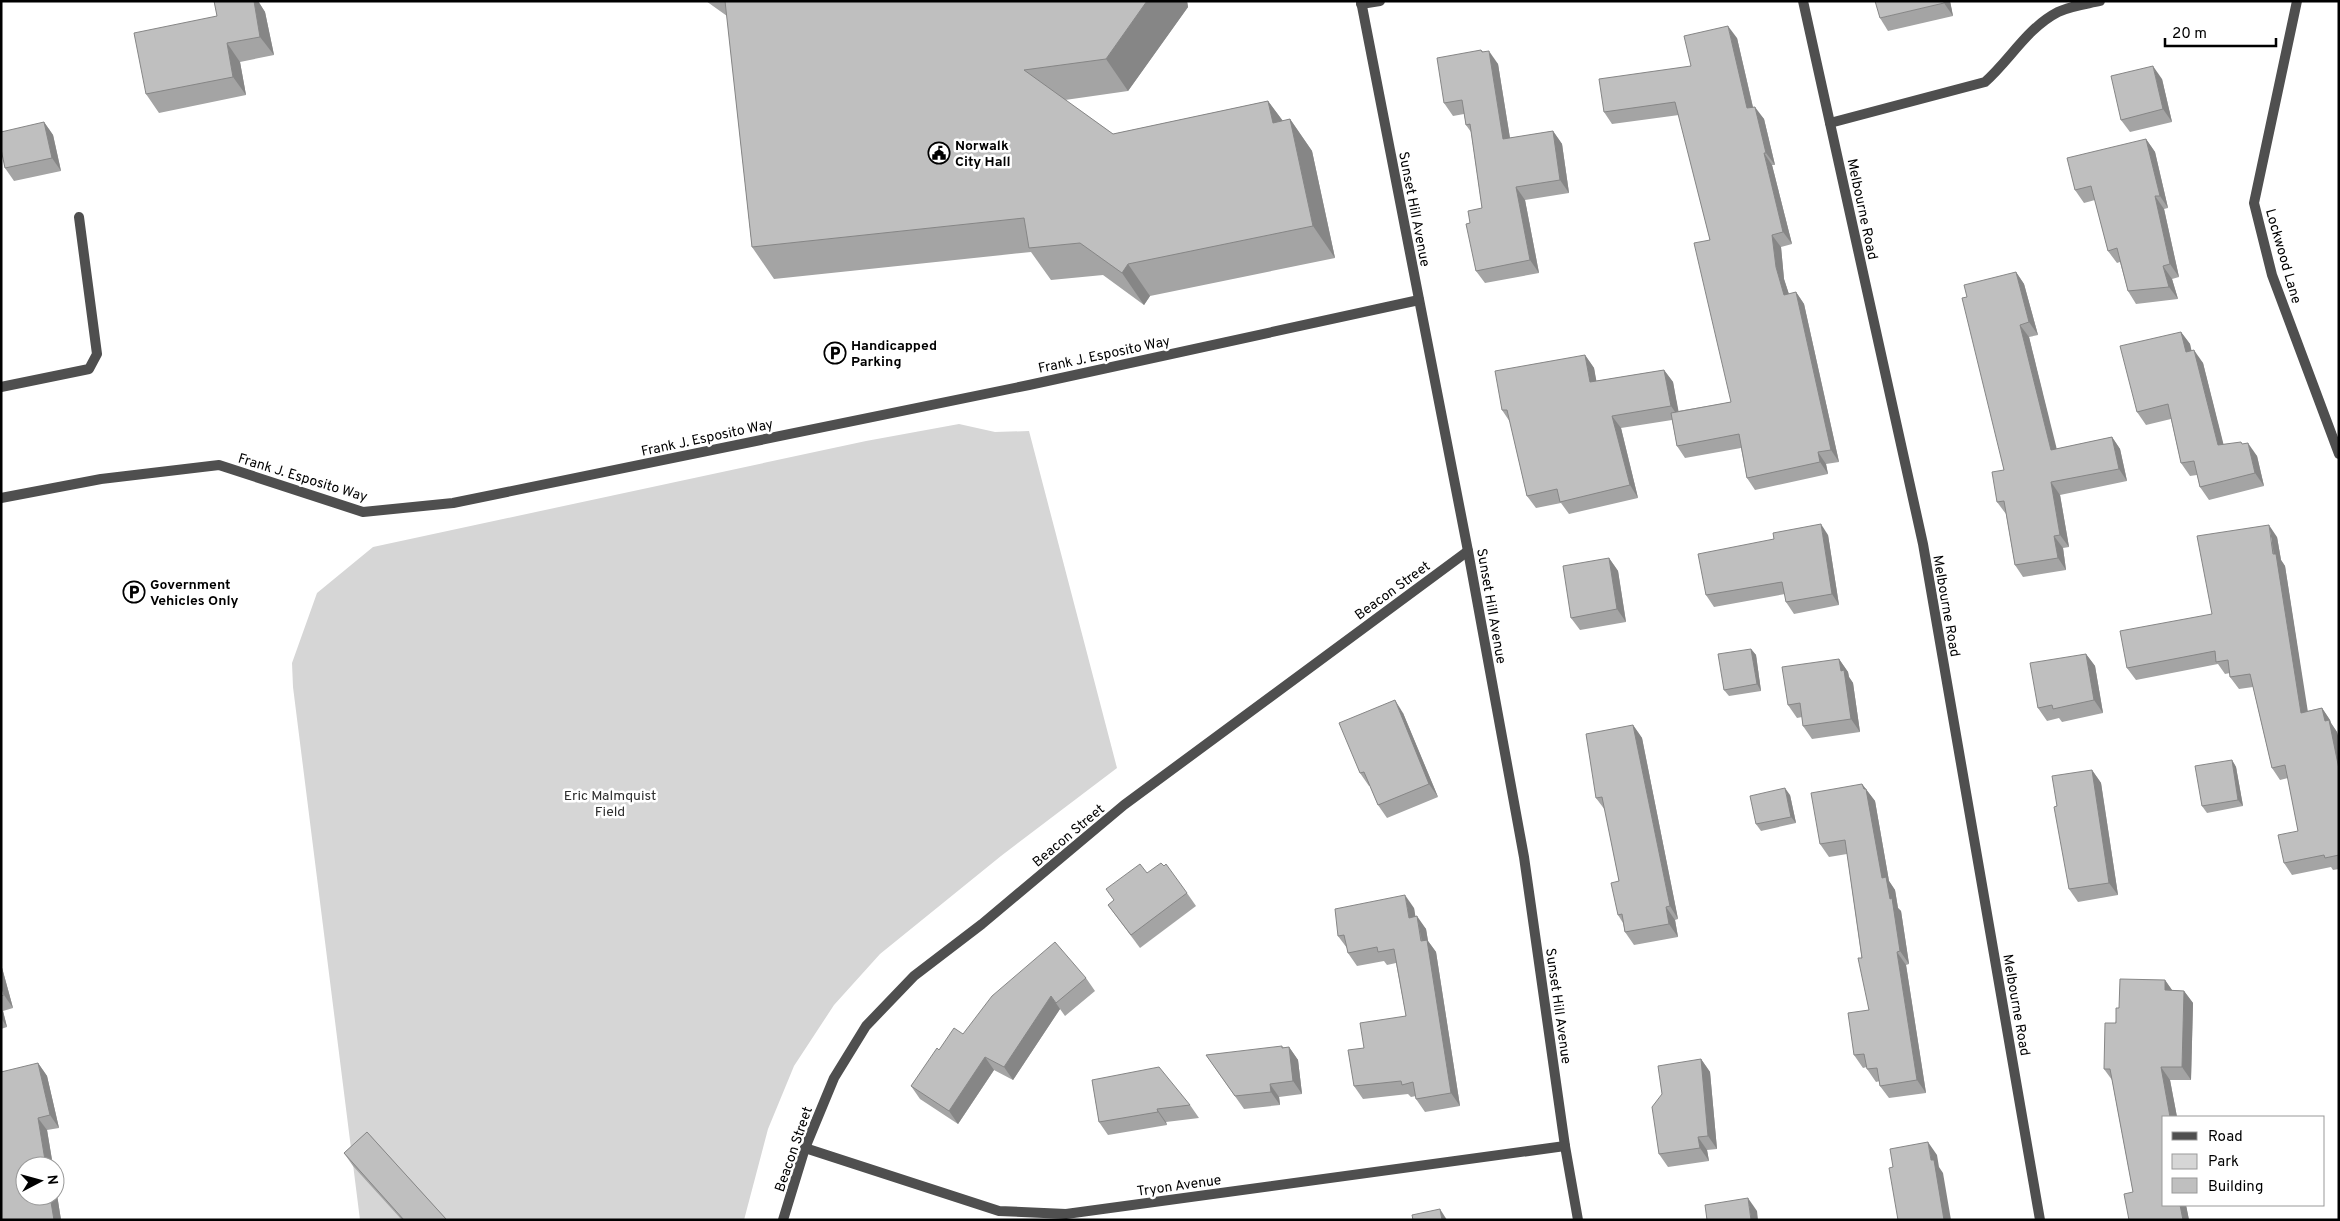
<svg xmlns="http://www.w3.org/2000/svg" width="2340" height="1221" font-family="Overpass,sans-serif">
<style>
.green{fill:#d6d6d6}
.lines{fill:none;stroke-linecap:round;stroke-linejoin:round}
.service{stroke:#4f4f4f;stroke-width:10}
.minor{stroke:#4f4f4f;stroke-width:10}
.wall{fill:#a4a4a4}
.shaded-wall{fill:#868686}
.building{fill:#bfbfbf;stroke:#868686}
.labels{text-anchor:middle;stroke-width:5;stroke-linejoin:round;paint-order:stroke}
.poi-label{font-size:14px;font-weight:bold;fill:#000;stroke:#fff;text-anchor:start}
.street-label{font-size:14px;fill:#000;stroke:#fff}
.park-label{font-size:14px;fill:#2d2d2d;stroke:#fff}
</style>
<rect width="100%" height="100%" fill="#fff"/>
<path class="green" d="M959,424L995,432L1029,431L1117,768L1001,856L880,954L834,1005L794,1066L768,1129L744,1220H360L293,687L292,663L317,593L373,547L866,441Z"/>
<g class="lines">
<g class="service">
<path d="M1361,4L1380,1"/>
<path d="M1830,123L1985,82C2010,60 2027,28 2058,12C2070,6 2087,4 2100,1"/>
<path d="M1,387L89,369L97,354L79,217"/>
</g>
<g class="minor">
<path d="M1361,1L1468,551L1524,857L1565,1146L1578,1220"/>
<path d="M1803,1L1923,544L2040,1220"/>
<path d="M2297,1L2254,203L2272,275L2339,454"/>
<path d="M1,498L101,479L219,465L363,512L453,503L1029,385L1419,300"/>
<path d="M805,1148L999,1211L1066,1214L1565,1146"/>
<path d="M783,1220L805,1148L834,1078L866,1026L914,976L982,924L1124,805L1468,551"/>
</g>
</g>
<g class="wall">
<path d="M214,1H258L265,12L274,55L240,62L246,95L159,113L146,94L217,16Z"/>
<path d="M706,1H1187L1188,7L1128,91L1065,100L1113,134L1268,101L1283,121L1290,119L1312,151L1335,258L1150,296L1144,305L1103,275L1051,280L1031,252L774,279L752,247L727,16Z"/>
<path d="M1950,1L1953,16L1888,31L1880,18Z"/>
<path d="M1737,38L1753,107L1764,119L1775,165H1772L1792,244L1781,247L1784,279L1789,294L1796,292L1804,304L1839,462L1826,464L1828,474L1755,490L1747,478L1741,448L1685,458L1677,446L1672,420L1621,428L1638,498L1569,514L1561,503L1536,508L1527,496L1510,422L1502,410L1585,355L1594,368L1596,381L1664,370L1673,382L1678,411L1731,402L1710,240L1679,115L1612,124L1604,112L1691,66Z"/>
<path d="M1481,50L1498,64L1510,138L1553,131L1562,144L1569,193L1525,200L1539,273L1485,283L1476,271L1470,223L1482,208L1471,132L1466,125L1464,114L1453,116L1444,103Z"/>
<path d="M2162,79L2172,122L2130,132L2121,120Z"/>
<path d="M44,122L53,135L61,171L14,181L5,168Z"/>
<path d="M2146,139L2155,152L2168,208L2164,209L2179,277L2172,279L2178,299L2136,304L2128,291L2120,262L2117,263L2108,251L2095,200L2084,203L2075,190Z"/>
<path d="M2016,272L2024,284L2038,335L2029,337L2056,449L2112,437L2120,449L2127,481L2060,495L2069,547L2063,548L2066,570L2023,577L2015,565L2006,514L1997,502L2004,470L1967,297Z"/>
<path d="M2181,332L2190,344L2191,351L2203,363L2223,444H2242L2257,456L2264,486L2209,500L2200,487L2197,475L2190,476L2181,463L2171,419L2146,425L2137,412Z"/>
<path d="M1828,535L1839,605L1794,614L1786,602L1785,594L1714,607L1706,595L1774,539Z"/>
<path d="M2277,537L2281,560L2285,566L2307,711L2322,708L2330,720L2331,723L2337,732L2339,740V869L2333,870L2331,867L2292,875L2284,863L2298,831L2288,778L2280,780L2272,768L2253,687L2239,689L2230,677V673L2225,674L2218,664L2136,680L2127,668L2212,614Z"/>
<path d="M1609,558L1618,571L1626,622L1580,630L1571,618Z"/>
<path d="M1751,649L1756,655L1761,691L1729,696L1724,690Z"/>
<path d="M2086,654L2095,666L2103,713L2062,722L2059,718L2047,721L2038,708Z"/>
<path d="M1839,659L1848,672L1849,677L1853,683L1860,732L1812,739L1803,726L1802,717L1797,718L1788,705Z"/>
<path d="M1403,713L1438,797L1387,818L1378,805L1370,786H1369L1360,773Z"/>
<path d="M1633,725L1642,738L1678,919L1675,920L1678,937L1634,945L1625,932L1623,923L1618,915L1619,881L1605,810L1596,798Z"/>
<path d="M2232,760L2236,767L2243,806L2207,813L2202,806Z"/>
<path d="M2092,770L2101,783L2118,895L2078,902L2069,889L2057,806Z"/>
<path d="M1862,784L1875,801L1889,881L1895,890L1898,908L1901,911L1909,964L1906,965L1926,1093L1889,1098L1880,1086V1081L1876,1082L1867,1069V1067L1863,1068L1854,1055L1869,1010L1847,854L1829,857L1820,844Z"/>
<path d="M1790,795L1796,823L1761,831L1756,824Z"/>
<path d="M1147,873L1187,893L1196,906L1140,948L1108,905Z"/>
<path d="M1414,908L1415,916L1426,929L1428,941L1436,952L1460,1106L1425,1112L1416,1099V1096L1411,1097L1408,1094L1363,1099L1354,1086L1364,1048L1406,1016L1396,963L1387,965L1384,961L1357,966L1348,953L1347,948L1338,936Z"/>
<path d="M1,964L13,1008L3,1011L7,1027L1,1029Z"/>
<path d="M1086,978L1095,991L1065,1016L1060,1009L1013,1080L994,1070L958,1124L920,1099L911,1086L939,1050L963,1034Z"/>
<path d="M2165,980L2172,990L2184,991L2193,1003L2191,1080H2170L2177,1117H2164V1205H2186L2189,1220H2129L2133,1192L2112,1080L2104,1069L2119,1008Z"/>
<path d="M1289,1047L1298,1060L1302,1094L1279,1097L1280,1105L1244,1109L1206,1055Z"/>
<path d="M1701,1059L1710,1072L1717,1149L1707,1150L1709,1161L1668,1167L1659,1154Z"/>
<path d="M38,1063L47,1076L59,1128L47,1130L53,1166H25L55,1196V1182L61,1220H1Z"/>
<path d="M1092,1080L1190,1105L1199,1118L1166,1122L1167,1125L1108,1135L1099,1122Z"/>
<path d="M367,1132L447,1220H402L353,1166L344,1153Z"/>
</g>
<g class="shaded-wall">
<path d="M254,1H258L265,12L274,55L260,37Z"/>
<path d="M1147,1H1187L1188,7L1128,91L1106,59Z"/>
<path d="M1944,1H1950L1953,16L1944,3Z"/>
<path d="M1728,26L1737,38L1756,121L1747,108Z"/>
<path d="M227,43L240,62L246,95L233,77Z"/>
<path d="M1489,51L1498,64L1512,151L1503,139Z"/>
<path d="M2153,66L2162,79L2172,122L2163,109Z"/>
<path d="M1268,101L1291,132L1273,123Z"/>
<path d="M1755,107L1764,119L1775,165L1766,153Z"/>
<path d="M1290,119L1312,151L1335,258L1313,226Z"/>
<path d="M44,122L53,135L61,171L52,158Z"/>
<path d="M1553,131L1562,144L1569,193L1560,180Z"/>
<path d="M2146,139L2155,152L2168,208L2160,196Z"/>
<path d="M1764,153L1772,165L1792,244L1783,232Z"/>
<path d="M1516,187L1525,200L1539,273L1530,260Z"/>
<path d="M2155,196L2164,209L2179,277L2170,264Z"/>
<path d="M1772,235L1781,247L1784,279L1793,307L1784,295L1776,267Z"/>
<path d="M1128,264L1150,296L1144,305L1122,273Z"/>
<path d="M2163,266L2172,279L2178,299L2169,287Z"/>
<path d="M2016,272L2024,284L2038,335L2029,322Z"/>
<path d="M1796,292L1804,304L1839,462L1831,450Z"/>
<path d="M2020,325L2029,337L2060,462L2051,450Z"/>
<path d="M2181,332L2190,344L2195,365L2186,352Z"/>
<path d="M2194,350L2203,363L2227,458L2218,445Z"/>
<path d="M1585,355L1594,368L1599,395L1590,382Z"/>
<path d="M1664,370L1673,382L1680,419L1671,406Z"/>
<path d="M1612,416L1621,428L1638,498L1630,485Z"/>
<path d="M2112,437L2120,449L2127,481L2119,469Z"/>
<path d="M2248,443L2257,456L2264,486L2255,473Z"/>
<path d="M1818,452L1826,464L1828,474L1820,462Z"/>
<path d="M2051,482L2060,495L2069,547L2060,535Z"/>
<path d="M1821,524L1828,535L1839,605L1832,594Z"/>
<path d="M2269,525L2277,537L2281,560L2285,566L2310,725L2301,713Z"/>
<path d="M2054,536L2063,548L2066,570L2058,558Z"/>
<path d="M1609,558L1618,571L1626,622L1617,609Z"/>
<path d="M1751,649L1756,655L1761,691L1757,684Z"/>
<path d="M2086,654L2095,666L2103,713L2094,700Z"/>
<path d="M1839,659L1848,672L1849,677L1853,683L1860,732L1851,719L1841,671Z"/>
<path d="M1395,700L1403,713L1438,797L1429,784Z"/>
<path d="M2322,708L2330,720L2331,723L2337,732L2339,740V769L2325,721Z"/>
<path d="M1633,725L1642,738L1678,919L1670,906Z"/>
<path d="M2232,760L2236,767L2243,806L2238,800Z"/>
<path d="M2092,770L2101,783L2118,895L2109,883Z"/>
<path d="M1862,784L1875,801L1889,881L1895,890L1898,908L1901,911L1909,964L1900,951L1890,899L1882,878Z"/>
<path d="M1785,788L1790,795L1796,823L1791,817Z"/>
<path d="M1405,895L1414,908L1418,931L1409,918Z"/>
<path d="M1666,907L1675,920L1678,937L1669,924Z"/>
<path d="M1417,916L1426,929L1428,941L1436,952L1460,1106L1451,1093Z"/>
<path d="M1897,952L1906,965L1926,1093L1917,1080Z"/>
<path d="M1,964L13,1008L4,995L1,985Z"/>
<path d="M2165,980L2174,993L2165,990Z"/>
<path d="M2184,991L2193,1003L2191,1080L2182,1067Z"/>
<path d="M1051,996L1060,1009L1013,1080L1004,1067Z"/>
<path d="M1,1008L3,1011L7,1027L1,1018Z"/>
<path d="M1282,1046L1290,1058L1289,1047L1298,1060L1302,1094L1293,1081Z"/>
<path d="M985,1057L994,1070L958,1124L949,1111Z"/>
<path d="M1701,1059L1710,1072L1717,1149L1708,1136Z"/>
<path d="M38,1063L47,1076L59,1128L50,1115Z"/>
<path d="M2161,1067L2170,1080L2177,1117H2170Z"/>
<path d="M1270,1084L1279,1097L1280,1105L1271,1092Z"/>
<path d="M1157,1109L1166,1122L1167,1125L1158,1112Z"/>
<path d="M38,1118L47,1130L53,1166H46Z"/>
<path d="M1698,1137L1707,1150L1709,1161L1700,1148Z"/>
<path d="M1928,1142L1937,1155L1939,1167L1943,1173L1951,1220H1944L1931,1160Z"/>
<path d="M55,1182L61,1220H54L50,1196H55Z"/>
<path d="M1748,1198L1757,1211L1758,1220H1751Z"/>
<path d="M2180,1205H2186L2189,1220H2183Z"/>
<path d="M1440,1209L1447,1220H1442Z"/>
</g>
<g class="building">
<path d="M214,1H254L260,37L227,43L233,77L146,94L134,33L217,16Z"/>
<path d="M725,1H1147L1106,59L1024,70L1113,134L1268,101L1273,123L1290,119L1313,226L1128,264L1122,273L1080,243L1029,248L1024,218L752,247Z"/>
<path d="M1875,1H1944V3L1880,18Z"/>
<path d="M1728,26L1747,108L1755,107L1766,153H1764L1783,232L1772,235L1776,267L1784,295L1796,292L1831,450L1818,452L1820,462L1747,478L1739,434L1677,446L1671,413L1731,402L1694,243L1710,240L1675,102L1604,112L1599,79L1691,66L1684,36Z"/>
<path d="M1481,50L1482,52L1489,51L1503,139L1553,131L1560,180L1516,187L1530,260L1476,271L1466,224L1470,223L1468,211L1482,208L1470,124L1466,125L1462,100L1444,103L1437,58Z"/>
<path d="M2153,66L2163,109L2121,120L2111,76Z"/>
<path d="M44,122L52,158L5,168L1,149V132Z"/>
<path d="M2146,139L2160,196H2155L2170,264L2163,266L2169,287L2128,291L2117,248L2108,251L2091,186L2075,190L2067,158Z"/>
<path d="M2016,272L2029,322L2020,325L2051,450L2112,437L2119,469L2051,482L2060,535L2054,536L2058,558L2015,565L2004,501L1997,502L1992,472L2004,470L1962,298L1967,297L1964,285Z"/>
<path d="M2181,332L2186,352L2194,350L2218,445L2241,442L2242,444L2248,443L2255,473L2200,487L2194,461L2181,463L2168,404L2137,412L2120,346Z"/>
<path d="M1585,355L1590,382L1664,370L1671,406L1612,416L1630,485L1560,502L1557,489L1527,496L1507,410H1502L1495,371Z"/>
<path d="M1821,524L1832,594L1786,602L1782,582L1706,595L1698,554L1774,539L1773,533Z"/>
<path d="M2269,525L2273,554H2276L2301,713L2322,708L2325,721L2329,720L2339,769V855L2325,858L2324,855L2284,863L2278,835L2298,831L2285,765L2272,768L2250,674L2230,677L2228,660L2216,662L2215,651L2127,668L2120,631L2212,614L2197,536Z"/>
<path d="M1609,558L1617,609L1571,618L1563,566Z"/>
<path d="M1751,649L1757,684L1724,690L1718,654Z"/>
<path d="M2086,654L2094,700L2053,709L2052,705L2038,708L2030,663Z"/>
<path d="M1839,659L1841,671L1844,670L1851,719L1803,726L1800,703L1788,705L1782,667Z"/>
<path d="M1395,700L1429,784L1378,805L1364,772L1360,773L1339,723Z"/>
<path d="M1633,725L1670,906L1666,907L1669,924L1625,932L1622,914L1618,915L1611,883L1619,881L1602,797L1596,798L1586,734Z"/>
<path d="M2232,760L2238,800L2202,806L2195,766Z"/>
<path d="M2092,770L2109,883L2069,889L2054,807L2057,806L2052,776Z"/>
<path d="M1862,784L1864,789H1866L1882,878L1886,877L1890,899L1892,898L1900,951L1897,952L1917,1080L1880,1086L1877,1068L1867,1069L1864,1054L1854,1055L1848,1013L1869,1010L1858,958H1862L1845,840L1820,844L1811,793Z"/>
<path d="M1785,788L1791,817L1756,824L1750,796Z"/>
<path d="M1161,863L1164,866L1166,864L1187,893L1131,935L1108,905L1114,900L1106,889L1140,864L1147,873Z"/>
<path d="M1405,895L1409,918L1417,916L1421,941L1427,940L1451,1093L1416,1099L1413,1082L1402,1085L1401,1081L1354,1086L1348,1050L1364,1048L1360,1023L1406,1016L1394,949L1378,952L1377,947L1348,953L1344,935L1338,936L1335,909Z"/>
<path d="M1055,942L1086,978L1056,1003L1051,996L1004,1067L985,1057L949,1111L911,1086L937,1048L939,1050L954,1028L963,1034L992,996Z"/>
<path d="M2120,979L2165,980V990L2184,991L2182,1067H2161L2170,1117H2164V1205H2180L2183,1220H2129L2124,1194L2133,1192L2110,1069H2104L2105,1023H2116V1008H2119Z"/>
<path d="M1,985L4,995L1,996Z"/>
<path d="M1282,1046V1048L1289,1047L1293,1081L1270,1084L1271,1092L1235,1096L1206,1055Z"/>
<path d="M1701,1059L1708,1136L1698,1137L1700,1148L1659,1154L1652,1107L1662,1094L1658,1066Z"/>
<path d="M38,1063L50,1115L38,1118L46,1166H25V1196H50L54,1220H1V1072Z"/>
<path d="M1159,1067L1190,1105L1157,1109L1158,1112L1099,1122L1092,1080Z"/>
<path d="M367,1132L446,1219L445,1220H404L344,1153Z"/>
<path d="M1928,1142L1931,1160H1934L1944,1220H1898L1889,1168L1893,1167L1890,1149Z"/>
<path d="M1748,1198L1751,1220H1707L1705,1205Z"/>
<path d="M1440,1209L1442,1220H1413L1412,1215Z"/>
</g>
<defs>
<g id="civic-ring" transform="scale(1.125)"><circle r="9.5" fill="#fff" stroke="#000" stroke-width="1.5"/><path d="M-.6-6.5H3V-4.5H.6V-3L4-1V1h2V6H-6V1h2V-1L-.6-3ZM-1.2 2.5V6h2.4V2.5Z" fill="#000"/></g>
<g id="parking-ring" transform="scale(1.125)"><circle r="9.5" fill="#fff" stroke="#000" stroke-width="1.5"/><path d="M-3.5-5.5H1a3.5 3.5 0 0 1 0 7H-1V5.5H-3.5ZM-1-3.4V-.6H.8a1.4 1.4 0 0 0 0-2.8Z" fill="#000"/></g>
</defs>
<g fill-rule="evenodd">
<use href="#civic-ring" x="939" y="153"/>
<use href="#parking-ring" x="835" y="353"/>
<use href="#parking-ring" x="134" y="592"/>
</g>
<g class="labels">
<g class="poi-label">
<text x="955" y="150">Norwalk<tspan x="955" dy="16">City Hall</tspan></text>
<text x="851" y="350">Handicapped<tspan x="851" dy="16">Parking</tspan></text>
<text x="150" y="589">Government<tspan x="150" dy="16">Vehicles Only</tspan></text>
</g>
<g class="street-label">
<text transform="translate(1415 209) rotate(79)" y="5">Sunset Hill Avenue</text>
<text transform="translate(1863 209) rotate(78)" y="5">Melbourne Road</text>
<text transform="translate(2284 256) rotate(74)" y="5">Lockwood Lane</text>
<text transform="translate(1104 354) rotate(-12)" y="5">Frank J. Esposito Way</text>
<text transform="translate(707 437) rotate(-12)" y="5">Frank J. Esposito Way</text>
<text transform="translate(303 477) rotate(17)" y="5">Frank J. Esposito Way</text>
<text transform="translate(1392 590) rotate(-36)" y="5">Beacon Street</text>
<text transform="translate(1492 606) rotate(80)" y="5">Sunset Hill Avenue</text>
<text transform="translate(1947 606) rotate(80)" y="5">Melbourne Road</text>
<text transform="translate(1068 835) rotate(-40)" y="5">Beacon Street</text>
<text transform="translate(2017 1005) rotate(80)" y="5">Melbourne Road</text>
<text transform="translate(1559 1006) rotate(82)" y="5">Sunset Hill Avenue</text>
<text transform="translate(793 1149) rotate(-71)" y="5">Beacon Street</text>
<text transform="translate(1179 1185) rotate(-8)" y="5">Tryon Avenue</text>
</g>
<g class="park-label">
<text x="610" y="800">Eric Malmquist<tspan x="610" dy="16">Field</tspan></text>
</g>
</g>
<rect width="2340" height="1221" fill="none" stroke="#000000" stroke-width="5"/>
<rect x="2162" y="1116" width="162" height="90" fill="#ffffff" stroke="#999999"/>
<rect x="2172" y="1132" width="25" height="8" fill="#4f4f4f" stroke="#999999"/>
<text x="2208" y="1141" font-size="15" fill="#000000">Road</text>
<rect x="2172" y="1154" width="25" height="15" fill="#d6d6d6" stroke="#999999"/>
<text x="2208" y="1166" font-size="15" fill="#000000">Park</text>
<rect x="2172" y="1178" width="25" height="15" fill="#bfbfbf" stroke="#999999"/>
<text x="2208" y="1191" font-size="15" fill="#000000">Building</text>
<g transform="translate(40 1181) rotate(84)"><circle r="24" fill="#ffffff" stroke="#999999"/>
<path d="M0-4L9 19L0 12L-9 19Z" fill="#000000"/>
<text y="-8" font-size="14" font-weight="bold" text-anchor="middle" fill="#000000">N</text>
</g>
<path d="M2165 38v8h111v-8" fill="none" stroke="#000000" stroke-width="2.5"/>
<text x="2172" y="38" font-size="15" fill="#000000" stroke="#ffffff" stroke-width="4" paint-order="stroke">20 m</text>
</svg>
